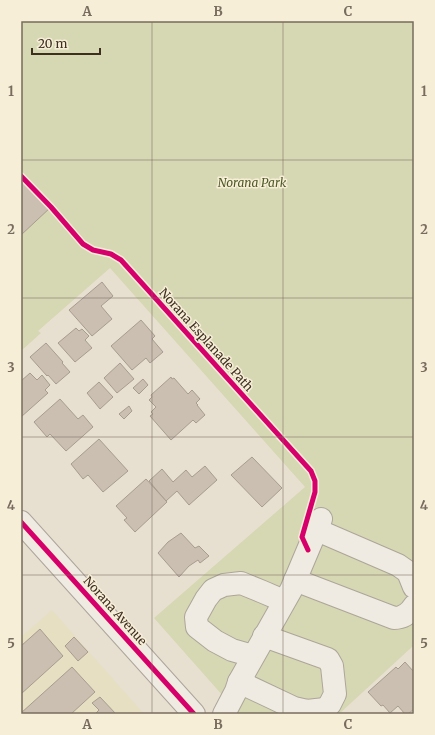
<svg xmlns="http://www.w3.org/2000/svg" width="435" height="735" font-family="Merriweather,serif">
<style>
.farmland{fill:#e6dfc2}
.green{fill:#d6d7b3}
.building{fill:#cbbfb2;stroke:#a89c90}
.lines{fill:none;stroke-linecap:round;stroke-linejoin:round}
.minor-casing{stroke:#ada599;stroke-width:24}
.minor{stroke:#efebe3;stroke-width:22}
.cycleway-casing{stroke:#f7eed8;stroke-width:8}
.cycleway{stroke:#d6006c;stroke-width:5}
.grid{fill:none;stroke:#786c5e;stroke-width:1;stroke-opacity:0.55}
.labels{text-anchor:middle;stroke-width:3;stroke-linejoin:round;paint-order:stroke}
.park-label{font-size:12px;font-style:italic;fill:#4d5a26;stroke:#f7eed8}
.street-label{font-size:12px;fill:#3d2e20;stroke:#f7eed8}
.neatline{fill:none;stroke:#786c5e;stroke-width:1.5}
.grid-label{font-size:13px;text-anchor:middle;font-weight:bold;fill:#786c5e}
</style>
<rect width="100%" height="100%" fill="#e7e0d1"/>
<path class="farmland" d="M52,610L144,714H21V637Z"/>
<path class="green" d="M21,21H414V648L412,647L339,714H239L154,618L305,487L110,268L38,331L41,333L21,351Z"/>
<g class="building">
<path d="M21,174L51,207L21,235Z"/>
<path d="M102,282L113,296L101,306L112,319L92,336L69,310Z"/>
<path d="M141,320L155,336L152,339L163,352L150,363L146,358L132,370L111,346Z"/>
<path d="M76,328L79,331L82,329L89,336L85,340L92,348L75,362L58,343Z"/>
<path d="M46,343L63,362L62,363L70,372L56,384L48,375L47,376L30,357Z"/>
<path d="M120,363L134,379L117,393L104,378Z"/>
<path d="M30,373L37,380L42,375L50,385L45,390L48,393L21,417V381Z"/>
<path d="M171,377L172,379L174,378L188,394L192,390L200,399L196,403L198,405H197L205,415L196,423L193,420L171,440L150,416L153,414L151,412L156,407L149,400L152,397L151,395Z"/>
<path d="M143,379L148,385L139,394L133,388Z"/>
<path d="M99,382L113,397L100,409L87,393Z"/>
<path d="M60,399L78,419L83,415L93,427L66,451L50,434L47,437L34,422Z"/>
<path d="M129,406L132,411L124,419L119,414Z"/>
<path d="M99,439L128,471L103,492L88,475L83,479L71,464Z"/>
<path d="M252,457L282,488L262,507L231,475Z"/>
<path d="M205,466L217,480L189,505L177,491L166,501L149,481L162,469L173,482L186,470L192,477Z"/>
<path d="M146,479L167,502L135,532L124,520L127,518L116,506Z"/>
<path d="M181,533L195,548L199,546L209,556L200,563L198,560L189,566L179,577L158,553L168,542Z"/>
<path d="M40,629L63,656L21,694V646Z"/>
<path d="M74,637L88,652L78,661L65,646Z"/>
<path d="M405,662L414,672V709L408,714H405L398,706L390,713L383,705L381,706L368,692L396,667L398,669Z"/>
<path d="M72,667L95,692L71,714H21V713Z"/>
<path d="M100,697L116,714H95L99,710L92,703Z"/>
</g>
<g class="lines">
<g class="minor-casing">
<g id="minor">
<path d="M21,522L194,714"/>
<path d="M317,530L398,565L408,572L414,587"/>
<path d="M295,580L394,618C403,618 409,614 414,606"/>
<path d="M253,656L232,650L215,641L197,627L196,617L206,599L213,590L224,585L241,583L263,592L284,601"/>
<path d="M239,682L294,708L307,711L325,709L330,704L335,694L332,666L328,659L264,636"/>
<path d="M224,714L236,691L239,682L291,590L321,519"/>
</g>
</g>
<use href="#minor" class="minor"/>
<g class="cycleway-casing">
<g id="cycleway">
<path d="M21,176L51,207L83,244L93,250L111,254L121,260L311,471L315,481V492L302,537L308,550"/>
<path d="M21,522L194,714"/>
</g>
</g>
<use href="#cycleway" class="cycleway"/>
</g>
<path class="grid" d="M152,21V714M283,21V714M21,160H414M21,298H414M21,437H414M21,575H414"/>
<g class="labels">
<g class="park-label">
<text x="252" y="187">Norana Park</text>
</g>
<g class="street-label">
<text transform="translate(206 340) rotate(48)" y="4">Norana Esplanade Path</text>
<text transform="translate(115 611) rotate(48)" y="4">Norana Avenue</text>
</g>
</g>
<rect width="435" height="735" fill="none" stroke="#f7eed8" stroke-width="44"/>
<path d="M32 48v6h68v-6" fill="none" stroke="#3d2e20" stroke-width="2"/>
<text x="38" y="48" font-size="12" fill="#3d2e20" stroke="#f7eed8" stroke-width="3" paint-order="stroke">20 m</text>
<rect x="22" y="22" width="391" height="691" class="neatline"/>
<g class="grid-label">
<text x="87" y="16">A</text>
<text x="218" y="16">B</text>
<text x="348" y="16">C</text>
<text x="11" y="96">1</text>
<text x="424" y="96">1</text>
<text x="11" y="234">2</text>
<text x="424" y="234">2</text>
<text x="11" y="372">3</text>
<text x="424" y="372">3</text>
<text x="11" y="510">4</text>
<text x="424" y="510">4</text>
<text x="11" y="648">5</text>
<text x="424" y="648">5</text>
<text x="87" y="729">A</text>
<text x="218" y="729">B</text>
<text x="348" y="729">C</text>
</g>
</svg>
